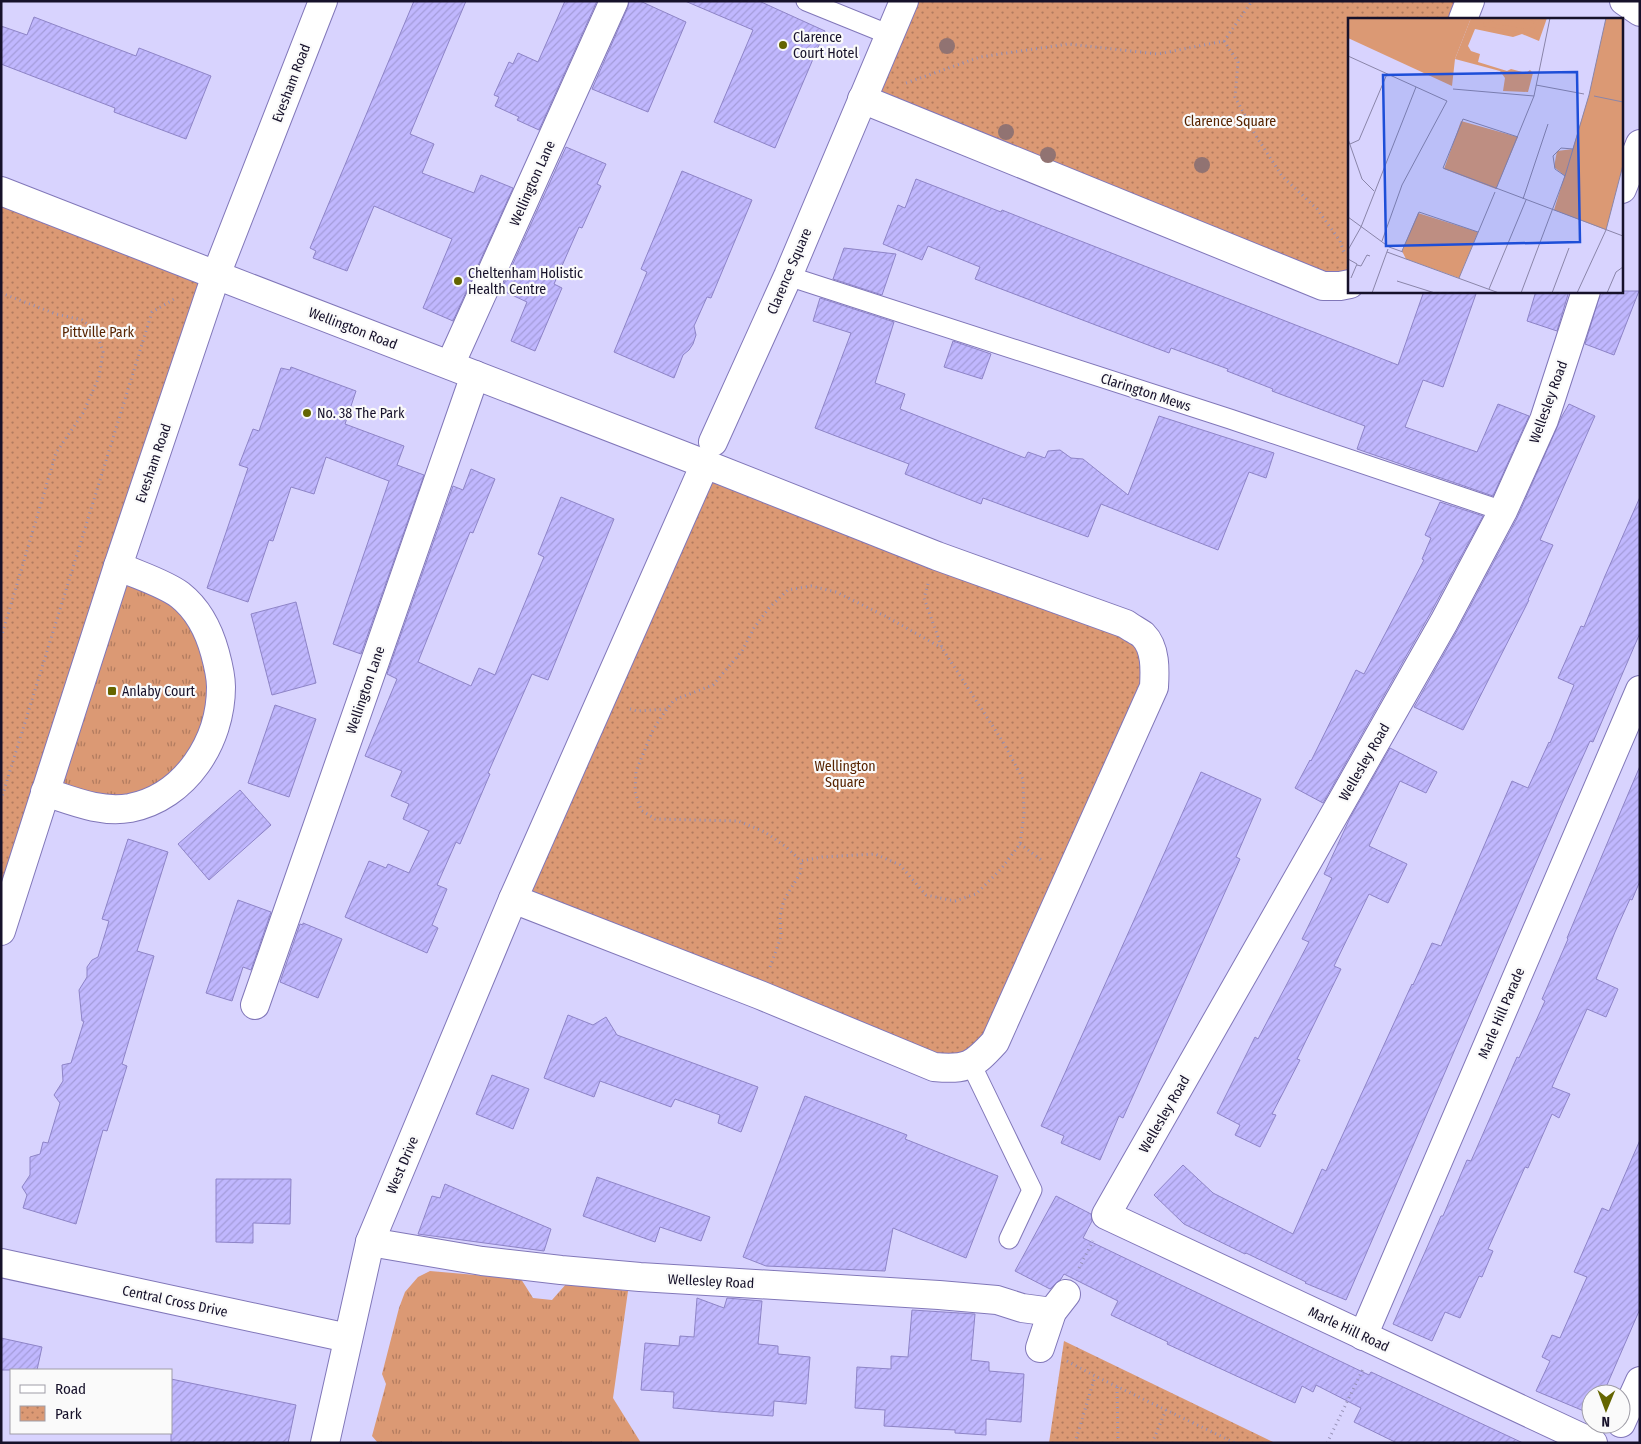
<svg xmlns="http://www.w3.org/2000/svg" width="1641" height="1444" font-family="'Fira Sans Condensed',sans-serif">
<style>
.grass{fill:url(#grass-tufts)}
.park{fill:url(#park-dots)}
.building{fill:url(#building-hatch);stroke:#8e84c7}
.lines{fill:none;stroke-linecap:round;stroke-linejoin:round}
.service-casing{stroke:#8177b9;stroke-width:21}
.minor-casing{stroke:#8177b9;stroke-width:30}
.tertiary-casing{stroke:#8177b9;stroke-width:30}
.primary-casing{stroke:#8177b9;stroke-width:30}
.path{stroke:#9792b7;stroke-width:3;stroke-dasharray:1 4;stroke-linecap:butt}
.service{stroke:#fff;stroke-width:19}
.minor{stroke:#fff;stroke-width:28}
.tertiary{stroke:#fff;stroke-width:28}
.primary{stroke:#fff;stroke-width:28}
.tree{fill:#917372}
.poi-dot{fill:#646500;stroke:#fafafa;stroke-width:2}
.labels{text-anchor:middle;stroke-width:4.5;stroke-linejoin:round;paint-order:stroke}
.poi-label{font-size:14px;fill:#16112a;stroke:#fafafa;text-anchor:start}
.street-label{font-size:14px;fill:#16112a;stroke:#fafafa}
.park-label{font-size:14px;fill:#572400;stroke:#fafafa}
.inset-road{fill:none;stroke:#8a85a9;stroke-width:1}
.view{fill:#1d4ed8;fill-opacity:0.15;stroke:#1d4ed8;stroke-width:2.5}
.inset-edge{fill:none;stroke:#16112a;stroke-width:2.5}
</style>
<defs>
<pattern id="grass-tufts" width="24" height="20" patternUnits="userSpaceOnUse" patternTransform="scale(1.25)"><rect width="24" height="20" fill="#db9974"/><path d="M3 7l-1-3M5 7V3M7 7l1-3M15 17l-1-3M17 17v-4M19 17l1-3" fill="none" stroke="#b17b5f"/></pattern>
<pattern id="park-dots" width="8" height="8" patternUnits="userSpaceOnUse" patternTransform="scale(1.25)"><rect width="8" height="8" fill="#db9974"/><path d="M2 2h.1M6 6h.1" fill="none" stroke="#b17b5f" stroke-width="1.8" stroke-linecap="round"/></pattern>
<pattern id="building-hatch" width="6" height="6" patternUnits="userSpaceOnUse" patternTransform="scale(1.25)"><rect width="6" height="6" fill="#c0b7fe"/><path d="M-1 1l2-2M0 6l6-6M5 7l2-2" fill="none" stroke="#a49cda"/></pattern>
</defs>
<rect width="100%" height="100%" fill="#d8d3fe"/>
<g class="grass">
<path d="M118,566L202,619L213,730L147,802L45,792Z"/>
<path d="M430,1271L521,1279L533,1298L552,1300L567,1283L628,1291L613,1398L641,1443H378L372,1436L386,1384L382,1374L399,1308L405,1292L418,1277Z"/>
</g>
<g class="park">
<path d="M904,1H1470L1463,19H1350V284L862,99Z"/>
<path d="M1,191L216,275L1,938Z"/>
<path d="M705,464L1126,624L1155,670L995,1042L955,1069L513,899Z"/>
<path d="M1064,1341L1275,1443H1049Z"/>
</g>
<g class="building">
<path d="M414,1H466L410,134L434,144L422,173L474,193L481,175L513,188L453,321L423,308L452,239L374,206L347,271L313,258L316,251L310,248Z"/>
<path d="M565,1H597L539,130L517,120L519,117L495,106L499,97L494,95L509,62L513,64L518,53L538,62Z"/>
<path d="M629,1H640L686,22L648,112L592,89L628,7Z"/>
<path d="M685,1H759L825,31L775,148L714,122L753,30Z"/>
<path d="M34,17L136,56L139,48L211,76L186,139L114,112L115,108L1,64V26L27,35Z"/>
<path d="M566,147L606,164L597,184L601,186L582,228L579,227L554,284L562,288L535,351L511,341L527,302L501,290Z"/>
<path d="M682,171L752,200L711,298L707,297L694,326L696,335L693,344L689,350L683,355L674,378L614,352L647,272L641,269Z"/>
<path d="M916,179L1001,212L1002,210L1032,222L1398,365L1424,291H1477L1443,387L1423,380L1405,427L1477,452L1498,404L1529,416L1493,496L1357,449L1365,426L1272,391L1273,389L1227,371L1228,369L1171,348L1169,353L975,279L980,267L928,246L922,260L883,244L898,205L905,208Z"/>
<path d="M844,248L896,254L882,295L833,279Z"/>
<path d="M1536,291H1569L1557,331L1527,321Z"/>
<path d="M1601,291H1639L1614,355L1585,344Z"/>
<path d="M820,298L894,322L875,383L905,394L900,409L1025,458L1028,452L1045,458L1048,451L1060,450L1071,458L1083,459L1128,495L1159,416L1274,453L1266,478L1249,472L1218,550L1101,504L1088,537L983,498L981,504L905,474L909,464L815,428L851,333L813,321Z"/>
<path d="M953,341L991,354L982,379L944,367Z"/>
<path d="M291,367L356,391L345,424L404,446L397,465L424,475L361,654L333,644L389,481L326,457L314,494L291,487L273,541L269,540L248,602L207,588L248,468L239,465L253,429L259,431L281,368L290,370Z"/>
<path d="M1569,404L1595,416L1540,540L1553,545L1528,600H1529L1463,730L1414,707L1458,629L1517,518L1562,416Z"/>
<path d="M471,469L495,479L473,533L470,532L418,662L471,686L479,668L495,675L544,557L538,554L561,497L614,519L548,680L532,674L488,773L490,774L460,844L456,842L437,885L447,889L432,925L438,928L427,953L345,917L369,861L386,868L388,864L409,873L429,831L403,819L409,804L391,796L402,771L365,756L397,679L387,674L453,486L463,490Z"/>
<path d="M1640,497V633L1593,742L1590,741L1562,803L1346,1300L1305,1283L1306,1282L1246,1253L1245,1254L1184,1224L1154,1195L1183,1165L1213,1193L1293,1234L1322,1169L1326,1171L1412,984L1413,985L1432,943L1441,946L1512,781L1528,788L1549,742L1550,743L1574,685L1558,678L1581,626L1584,627L1605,576Z"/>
<path d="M1440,502L1483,516L1430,614L1323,803L1295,788L1310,760L1311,761L1356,670L1364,674L1424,560L1422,559L1431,538L1425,535Z"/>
<path d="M296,602L316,683L272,695L251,614Z"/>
<path d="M275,705L316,719L289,797L248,783Z"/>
<path d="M1390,748L1437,772L1426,793L1400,781L1369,846L1407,864L1388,903L1369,894L1334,966L1341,969L1297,1059L1300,1060L1272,1114L1276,1115L1260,1147L1235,1135L1240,1125L1217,1113L1255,1037L1258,1039L1309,942L1302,939L1332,878L1324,874L1350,818Z"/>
<path d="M1640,766V881L1632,900L1630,899L1615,932L1596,979L1618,989L1606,1017L1587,1009L1552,1087L1570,1094L1559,1118L1552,1114L1528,1168L1525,1167L1488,1249L1493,1251L1482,1277L1479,1276L1460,1318L1445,1312L1432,1341L1393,1324L1441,1216H1443L1467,1160L1471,1161L1517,1057L1519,1058L1545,1001L1542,999L1568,939L1567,938Z"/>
<path d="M1201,772L1261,799L1236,857L1240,859L1123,1118L1119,1116L1100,1160L1061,1143L1064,1136L1041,1126Z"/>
<path d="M240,790L271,825L209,880L178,844Z"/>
<path d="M128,839L168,852L137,951L154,956L122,1064L127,1066L107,1131L103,1130L76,1224L23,1208L27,1195L22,1187L30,1175V1157L40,1154L43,1142L48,1143L60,1103L54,1095L63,1081L62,1065L71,1063L84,1021H82L79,990L87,977V967L92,960L98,957L109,921L102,919Z"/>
<path d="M238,900L271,912L251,970L243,967L232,1001L206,993Z"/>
<path d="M303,923L342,939L318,998L280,982L300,924L303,925Z"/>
<path d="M568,1015L593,1025L606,1017L617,1035L758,1087L741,1132L718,1123L720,1115L675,1099L671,1107L600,1081L594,1097L544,1078Z"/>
<path d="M492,1075L529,1089L513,1129L476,1114Z"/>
<path d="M805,1096L907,1135L905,1139L998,1176L966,1258L893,1228L885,1271L766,1266L743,1257Z"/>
<path d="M1640,1140V1309L1603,1394H1591V1414L1536,1391L1550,1361L1542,1357L1552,1335L1560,1338L1587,1277L1574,1272L1602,1208L1609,1211Z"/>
<path d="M597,1177L710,1217L701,1241L660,1227L655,1242L583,1216Z"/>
<path d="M216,1179H291L290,1224L253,1223V1243L216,1242Z"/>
<path d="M445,1184L551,1229L544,1251L418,1234L432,1196L440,1198Z"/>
<path d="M1056,1196L1091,1214L1092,1221L1083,1238L1369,1375L1371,1372L1523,1443H1397L1354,1422L1361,1408L1316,1385L1313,1392L1302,1386L1295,1403L1167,1344L1168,1342L1111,1315L1118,1301L1064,1274L1061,1279L1050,1289L1015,1271Z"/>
<path d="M697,1298L724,1308L727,1298L762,1301L758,1344L778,1346V1354L810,1357L806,1404L774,1401L773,1416L720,1412L673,1408L674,1392L641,1390L645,1343L679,1346L680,1336L694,1337Z"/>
<path d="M912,1310L975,1314L971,1360L989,1362V1371L1024,1374L1021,1422L986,1419V1435L955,1433V1430L884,1426L885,1410L855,1408L857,1367L891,1369V1356L908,1357Z"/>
<path d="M1,1338L42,1347L37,1370H1Z"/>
<path d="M171,1379L296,1405L288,1443H171Z"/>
</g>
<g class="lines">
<g class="service-casing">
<g id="service">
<path d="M806,1L890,35"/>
<path d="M788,276L1230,419L1503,511"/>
<path d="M971,1064L1032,1190L1009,1239"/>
</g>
</g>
<g class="minor-casing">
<g id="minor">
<path d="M1624,1L1640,12"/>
<path d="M1463,19L1470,1"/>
<path d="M862,99L1323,286H1340L1350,284"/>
<path d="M1622,189L1640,144"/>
<path d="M216,275L705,464L937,556L1126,624C1131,628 1138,631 1143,635C1156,648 1155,670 1154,687L995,1042C973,1066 967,1070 934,1067L760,995L513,899"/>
<path d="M1586,291L1544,420L1503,511L1444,622L1106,1215L1593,1443"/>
<path d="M450,365L614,1"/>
<path d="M713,442L788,276L904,1"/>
<path d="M45,792C73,801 100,813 130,808C186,797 221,741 221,687C221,675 218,664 215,653C209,631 199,610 180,595C164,583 137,575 118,566"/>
<path d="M255,1005L475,375"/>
<path d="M370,1242L482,1261L561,1270L640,1277L939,1295L997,1300L1022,1308L1052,1312"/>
<path d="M1,1263L348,1338"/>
<path d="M1363,1336L1640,690"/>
<path d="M1040,1348L1052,1312L1066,1294"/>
<path d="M1621,1423L1640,1381"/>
<path d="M325,1443L370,1242L513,899L705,464"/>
</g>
</g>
<g class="tertiary-casing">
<path id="tertiary" d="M1,191L216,275"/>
</g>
<g class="primary-casing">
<path id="primary" d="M1,931L118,566L216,275L323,1"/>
</g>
<g class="path">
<path d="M1224,41L1238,62L1235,97L1256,136L1282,176L1317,209L1340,241L1345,255"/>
<path d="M906,83L980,57L1068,44L1158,54L1224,41L1252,1"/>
<path d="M1,293L56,314L82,320L96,331L103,352L99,377L83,413L56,453L1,638"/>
<path d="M928,584L924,598L942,648L1003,742L1023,779L1024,815L1020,844L1001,869L976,894L955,901L926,895L900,865L875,854L822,857L801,861L786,847L765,832L738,821L655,819L641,810L635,792L636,771L653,730L662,716L674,700L713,685L742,651L754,628L769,608L788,590L811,586L836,592L885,616L942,648"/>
<path d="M630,709L637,711L667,709"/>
<path d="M1,800L152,312L176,298"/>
<path d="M1020,844L1044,862"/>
<path d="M770,967L781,937L780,916L784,900L801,872V861"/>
<path d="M1079,1268L1093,1241"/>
<path d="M1067,1361L1095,1376L1235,1443"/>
<path d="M1117,1387L1118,1443"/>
<path d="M1075,1443L1095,1376"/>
<path d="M1152,1443L1166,1410"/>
<path d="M1327,1443L1363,1369"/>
</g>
<use href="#service" class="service"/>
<use href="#minor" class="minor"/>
<use href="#tertiary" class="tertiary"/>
<use href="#primary" class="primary"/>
</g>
<g class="tree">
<circle cx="947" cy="46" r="8"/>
<circle cx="1006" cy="132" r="8"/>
<circle cx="1048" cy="155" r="8"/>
<circle cx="1202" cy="165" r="8"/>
</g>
<g class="poi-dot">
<circle cx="783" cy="45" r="5"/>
<circle cx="458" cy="281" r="5"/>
<circle cx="307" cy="413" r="5"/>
<rect x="107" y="686" width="10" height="10" rx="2.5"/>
</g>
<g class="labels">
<g class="poi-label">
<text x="793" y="42">Clarence<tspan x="793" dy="16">Court Hotel</tspan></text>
<text x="468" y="278">Cheltenham Holistic<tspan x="468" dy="16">Health Centre</tspan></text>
<text x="317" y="418">No. 38 The Park</text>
<text x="122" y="696">Anlaby Court</text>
</g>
<g class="street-label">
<text transform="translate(291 83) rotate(-69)" y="5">Evesham Road</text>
<text transform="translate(532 183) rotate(-66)" y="5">Wellington Lane</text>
<text transform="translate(789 271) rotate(-67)" y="5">Clarence Square</text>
<text transform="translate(353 328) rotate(21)" y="5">Wellington Road</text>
<text transform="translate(1146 392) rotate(18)" y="5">Clarington Mews</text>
<text transform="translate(1548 402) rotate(-70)" y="5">Wellesley Road</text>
<text transform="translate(153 463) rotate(-71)" y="5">Evesham Road</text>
<text transform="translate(365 690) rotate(-71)" y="5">Wellington Lane</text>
<text transform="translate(1364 762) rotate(-60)" y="5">Wellesley Road</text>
<text transform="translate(1501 1013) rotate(-67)" y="5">Marle Hill Parade</text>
<text transform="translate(1164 1114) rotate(-60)" y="5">Wellesley Road</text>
<text transform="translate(402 1165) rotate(-67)" y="5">West Drive</text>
<text transform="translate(711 1281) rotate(3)" y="5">Wellesley Road</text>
<text transform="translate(175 1301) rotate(12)" y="5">Central Cross Drive</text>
<text transform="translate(1349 1329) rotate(25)" y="5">Marle Hill Road</text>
</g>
<g class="park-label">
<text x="1230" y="126">Clarence Square</text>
<text x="98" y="337">Pittville Park</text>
<text x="845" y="771">Wellington<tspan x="845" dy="16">Square</tspan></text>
</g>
</g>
<g transform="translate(1348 18)">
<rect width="275" height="275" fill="#d8d3fe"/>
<path d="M123,0H199L191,23L174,16L165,19L127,11L120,28L123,33L132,36L130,44L159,53L163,51L178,55L182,52L185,55L180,74L155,73L157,60L152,53L107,41ZM225,131L217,158L206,149L209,133Z" fill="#db9974"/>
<path d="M0,0H123L107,41L104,68L0,20ZM258,0H275V147L258,212L206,192L241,77ZM113,103L170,119L148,171L96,151ZM70,195L130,214L111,260L58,241L54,233Z" fill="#db9974"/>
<path d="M140,0L148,6L180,11L185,9L175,4L179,0L186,4L185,8L189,0V6L184,16L135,8L136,4L142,5Z" fill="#db9974"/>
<path class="inset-road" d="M0,38L99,83L54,167L34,223M188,67L236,76M105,71L186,78M246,78L275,84M170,119L115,101L95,150L275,218M0,121L14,161L26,173M2,126L11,122L39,56M217,158L207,151L205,138L213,130L225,131M148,171L186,78L202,0M175,181L200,106M0,199L41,229L55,234M0,232L13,209L68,69M54,233L71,194L130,214M39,234L151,275M0,241L9,246L3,260M9,247L13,248L19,237L22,238M111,260L147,174M49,263L87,275M141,271L178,182M24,275L40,231M173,275L217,158L241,77L258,0M204,275L221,230M229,275L258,212L275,147M259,275L268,254L275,249"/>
<path class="view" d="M229,54L232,224L38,228L35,57Z"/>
<rect width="275" height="275" class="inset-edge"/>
</g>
<rect width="1641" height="1444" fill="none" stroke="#16112a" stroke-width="5"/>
<rect x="10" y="1369" width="162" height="65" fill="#fafafa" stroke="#9f9da7"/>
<rect x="20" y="1385" width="25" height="8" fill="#ffffff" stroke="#9f9da7"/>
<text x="55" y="1394" font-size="15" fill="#16112a">Road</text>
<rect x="20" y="1406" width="25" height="15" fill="url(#park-dots)" stroke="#9f9da7"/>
<text x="55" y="1419" font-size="15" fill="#16112a">Park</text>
<g transform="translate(1606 1409) rotate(181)"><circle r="24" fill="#fafafa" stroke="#9f9da7"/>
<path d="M0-4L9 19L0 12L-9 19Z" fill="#646500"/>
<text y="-8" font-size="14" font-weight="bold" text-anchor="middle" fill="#16112a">N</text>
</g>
</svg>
